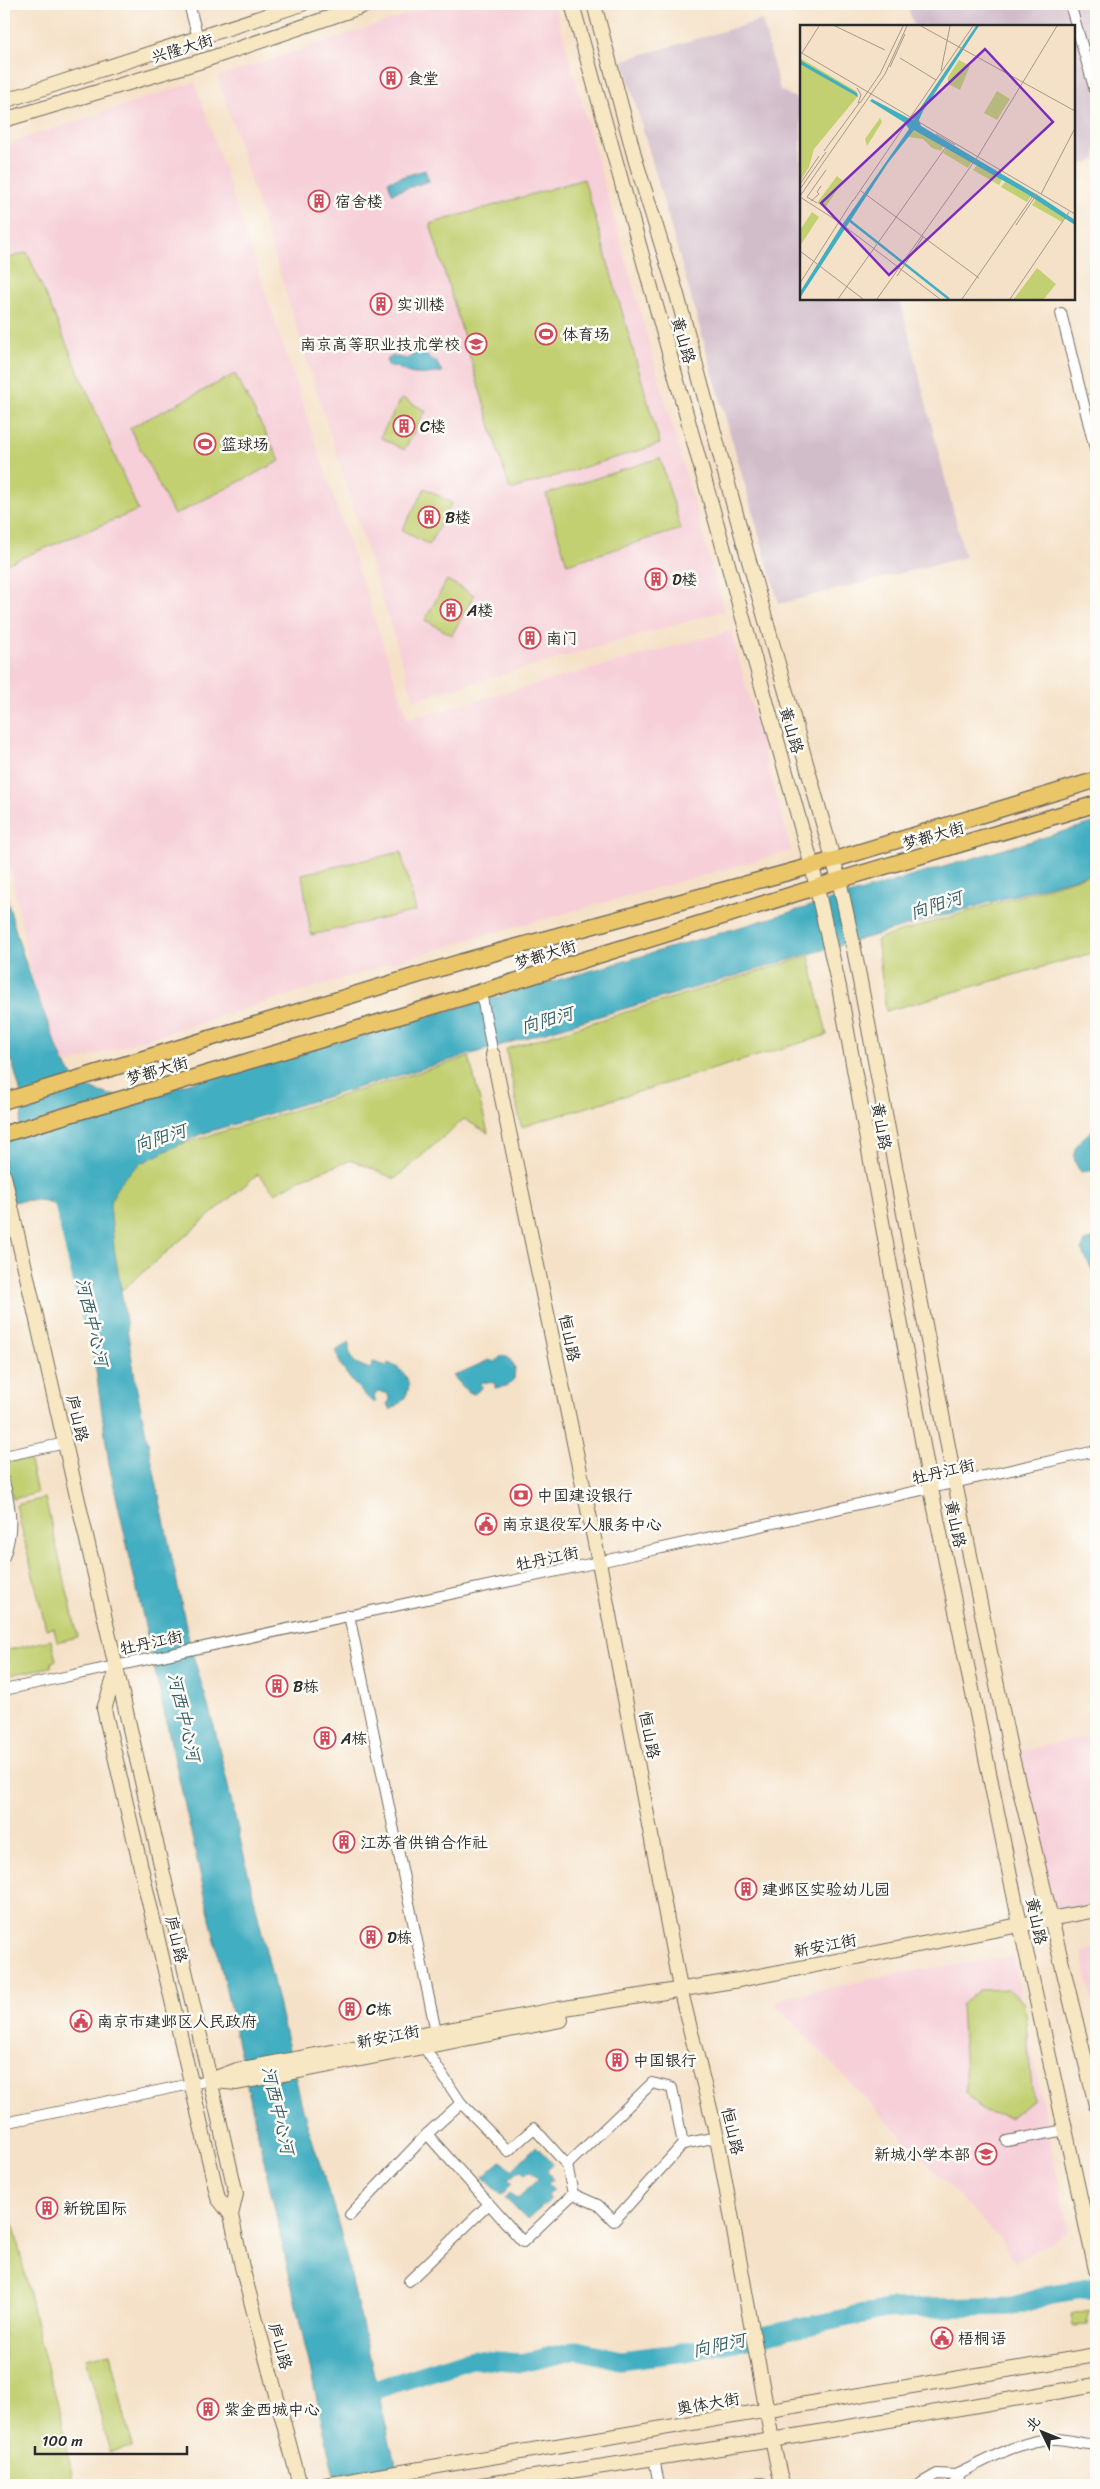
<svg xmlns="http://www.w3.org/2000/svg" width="1100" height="2489" font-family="Sriracha,'LXGW WenKai TC',sans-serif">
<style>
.built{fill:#f6cfd8}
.industrial{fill:#d1bdca}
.green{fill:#c2d072;stroke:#767e4e}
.water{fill:#42aec1;stroke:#366c76}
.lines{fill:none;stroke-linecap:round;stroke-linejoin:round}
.river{stroke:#42aec1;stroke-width:19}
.street-casing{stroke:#726b62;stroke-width:12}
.secondary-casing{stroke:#726b62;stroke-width:16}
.primary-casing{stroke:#726b62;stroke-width:18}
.street{stroke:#fff;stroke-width:10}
.secondary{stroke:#f7e8c3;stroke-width:14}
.primary{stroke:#eac669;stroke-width:15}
.labels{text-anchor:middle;stroke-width:5;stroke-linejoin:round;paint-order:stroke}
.street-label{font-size:16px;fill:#2b2b2b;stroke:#fdfcf7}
.poi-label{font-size:16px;fill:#2b2b2b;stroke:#fdfcf7;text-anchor:start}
.water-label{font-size:18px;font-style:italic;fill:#345f67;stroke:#fdfcf7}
.inset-river{fill:none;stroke:#42aec1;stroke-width:2.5}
.inset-road{fill:none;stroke:#a49889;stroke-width:1}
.view{fill:#7b2cbf;fill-opacity:0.15;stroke:#7b2cbf;stroke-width:2.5}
.inset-edge{fill:none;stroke:#2b2b2b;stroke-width:2.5}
</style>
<rect width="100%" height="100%" fill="#fdfcf7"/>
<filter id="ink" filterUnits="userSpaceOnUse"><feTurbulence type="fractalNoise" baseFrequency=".02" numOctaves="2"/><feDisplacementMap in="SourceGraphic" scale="10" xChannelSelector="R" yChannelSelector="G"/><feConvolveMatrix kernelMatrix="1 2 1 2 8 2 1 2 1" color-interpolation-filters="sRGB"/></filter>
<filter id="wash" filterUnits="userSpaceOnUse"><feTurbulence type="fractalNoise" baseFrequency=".0096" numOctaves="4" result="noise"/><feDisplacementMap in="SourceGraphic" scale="20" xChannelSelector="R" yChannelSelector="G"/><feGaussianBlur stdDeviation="1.12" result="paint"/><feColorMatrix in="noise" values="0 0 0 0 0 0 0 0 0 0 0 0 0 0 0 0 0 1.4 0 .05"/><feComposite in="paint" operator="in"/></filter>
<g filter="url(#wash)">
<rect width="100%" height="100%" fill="#f5e1c7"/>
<g class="built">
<path d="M439,4H554L724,611L414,700L218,77Z"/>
<path d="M195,82L408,719L731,631L791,851L471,939L50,1069L4,836V145Z"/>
<path d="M1096,1735V1910L1052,1918L1011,1753Z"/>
<path d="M1096,1948V2022L1082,1952Z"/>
<path d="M1013,1957L1068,2231L1015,2262L999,2238L775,2004L782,1998L900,1973Z"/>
</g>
<g class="industrial">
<path d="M907,4H1096V160L1074,166V26H914Z"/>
<path d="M762,20L780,90L801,101V299H900L965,557L779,604L623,60Z"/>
</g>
<g class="green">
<path d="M584,179L660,444L510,490L430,224Z"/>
<path d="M27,252L138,510L4,565V260Z"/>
<path d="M235,374L280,461L174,515L130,428Z"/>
<path d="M402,398L426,411L404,450L380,437Z"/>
<path d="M660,458L681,529L567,564L546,494Z"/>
<path d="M425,488L452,503L429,545L402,530Z"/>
<path d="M447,580L474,595L452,635L425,620Z"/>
<path d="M401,852L416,911L311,935L302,874Z"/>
<path d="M1096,873V952L886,1011L877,939Z"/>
<path d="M809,956L827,1035L521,1127L506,1049Z"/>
<path d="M469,1057L488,1133L464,1119L395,1179L352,1160L303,1178L275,1193L258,1174L122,1290L89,1196L106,1167Z"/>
<path d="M29,1457L37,1493L13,1499L4,1463Z"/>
<path d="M45,1498L78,1637L57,1642L54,1628L46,1629L16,1505Z"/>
<path d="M51,1640L56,1660L52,1662L51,1667L4,1676V1651Z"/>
<path d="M1008,1989L1024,2002L1033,2100L1010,2118L981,2110L966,2091L961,2005L979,1990Z"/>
<path d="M4,2181L40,2342L61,2414L74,2485H4Z"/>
<path d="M1089,2310L1088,2325L1073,2326L1071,2314Z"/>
<path d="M110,2353L132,2447L110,2452L86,2358Z"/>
</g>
<g class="water">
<path d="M425,170L429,181L392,193L388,181Z"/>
<path d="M417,352C425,351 428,360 436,361L442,372C423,375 411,377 395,366L389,367L386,360L393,356L407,359Z"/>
<path d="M1096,822V872L816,952L201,1134L141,1163L125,1177L116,1189L110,1206L114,1247L137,1390L190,1645L214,1726L303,2110L338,2222L400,2485H336L109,1464L78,1240C61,1196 48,1197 4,1203V1144L18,1132L22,1113L20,1090L4,1034V884C14,933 31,980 49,1026C56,1043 62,1065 75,1078C92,1093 117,1098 139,1097L608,966Z"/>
<path d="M1096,1128V1170L1081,1172C1065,1153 1079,1139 1096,1128Z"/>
<path d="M1096,1237V1276L1081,1250L1085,1242Z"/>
<path d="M349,1342C349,1362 353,1362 370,1369L373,1362L387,1366L388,1363C415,1373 415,1397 390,1410L387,1404L390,1400L387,1393L377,1392L374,1397L376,1401L373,1403C357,1387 341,1373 336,1351Z"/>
<path d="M502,1355L509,1358L515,1368L514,1379L507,1386L495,1388V1383L481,1382L482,1388L474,1394L468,1392L453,1376L489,1360L495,1362Z"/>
<path d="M536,2146L553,2164L547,2171L553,2180L548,2183L553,2190L547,2196L550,2200L527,2220L505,2198L510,2193L517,2199L538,2179L530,2171L525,2175L520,2170L508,2179L512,2183L502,2195L483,2177L501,2161L512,2170Z"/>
</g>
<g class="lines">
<g class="river">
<path d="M61,1192L91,1318"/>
<path d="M352,2397L472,2359L521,2363L578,2350L620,2360L687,2352L887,2309L1014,2306L1052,2294L1096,2287"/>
</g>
</g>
</g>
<g filter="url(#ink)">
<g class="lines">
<g class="street-casing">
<g id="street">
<path d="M189,4L198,38"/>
<path d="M1070,4L1096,94"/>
<path d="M1061,313L1096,453"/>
<path d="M481,992L493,1055"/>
<path d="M4,1456L66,1443"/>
<path d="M4,1481C11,1510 14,1529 4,1557"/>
<path d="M349,1615L436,2032"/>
<path d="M4,1690L599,1562L1096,1451"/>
<path d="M424,2047L461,2103L427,2134L523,2242L573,2194L598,2205L614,2221L683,2144L717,2137"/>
<path d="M461,2103L508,2151L534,2128L567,2165L652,2083L672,2088L683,2144"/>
<path d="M4,2123L210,2080"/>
<path d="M1007,2141L1065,2130"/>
<path d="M567,2165L573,2194"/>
<path d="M350,2215L427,2134"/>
<path d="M409,2281L489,2204"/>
<path d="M654,2458L659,2485"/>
<path d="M955,2475C986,2461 1019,2440 1054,2439C1068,2438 1083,2446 1096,2444"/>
<path d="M736,2485L762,2483L763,2485"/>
<path d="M918,2485L937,2474L955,2475L959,2478L953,2485"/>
</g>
</g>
<g class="secondary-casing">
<g id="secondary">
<path d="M572,4L812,866L839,987L931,1489L1020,1924L1096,2270"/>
<path d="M594,4L636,162L676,291L742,536L839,880L853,944L955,1483L1011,1753L1096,2105"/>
<path d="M4,101L302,4"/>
<path d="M4,120L205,60L369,4"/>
<path d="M493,1055L599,1562L680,1988L717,2137L772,2440L782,2485"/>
<path d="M4,1176L236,2194L231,2215"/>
<path d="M117,1669L104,1709L218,2198L231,2215L242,2267L300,2485"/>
<path d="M210,2080L237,2070L559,2009L739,1980L1096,1910"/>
<path d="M214,2081L237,2083L561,2020L559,2009"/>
<path d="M325,2485L1096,2355"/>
<path d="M481,2485L772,2440L1096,2385"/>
</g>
</g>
<g class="primary-casing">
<g id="primary">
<path d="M4,1101L461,962L833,860L1096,780"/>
<path d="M4,1134L481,992L839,880L1096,804"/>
</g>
</g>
<use href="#street" class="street"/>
<use href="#secondary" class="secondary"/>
<use href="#primary" class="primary"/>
</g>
</g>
<defs>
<g id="building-ring" transform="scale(1.125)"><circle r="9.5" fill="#fdfcf7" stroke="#d1495b" stroke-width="1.5"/><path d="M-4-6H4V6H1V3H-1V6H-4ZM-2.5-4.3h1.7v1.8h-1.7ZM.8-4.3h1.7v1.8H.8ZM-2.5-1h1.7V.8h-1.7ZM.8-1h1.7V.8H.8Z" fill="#d1495b"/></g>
<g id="stadium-ring" transform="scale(1.125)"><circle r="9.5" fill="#fdfcf7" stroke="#d1495b" stroke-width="1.5"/><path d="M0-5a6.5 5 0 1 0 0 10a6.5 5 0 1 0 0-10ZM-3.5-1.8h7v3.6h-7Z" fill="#d1495b"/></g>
<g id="school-ring" transform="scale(1.125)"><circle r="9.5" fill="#fdfcf7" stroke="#d1495b" stroke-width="1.5"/><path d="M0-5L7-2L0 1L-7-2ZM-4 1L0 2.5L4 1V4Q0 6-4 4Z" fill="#d1495b"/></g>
<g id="bank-ring" transform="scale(1.125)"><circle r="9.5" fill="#fdfcf7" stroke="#d1495b" stroke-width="1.5"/><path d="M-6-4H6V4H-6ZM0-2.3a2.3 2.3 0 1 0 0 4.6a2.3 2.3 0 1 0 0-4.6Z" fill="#d1495b"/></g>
<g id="civic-ring" transform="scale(1.125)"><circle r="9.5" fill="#fdfcf7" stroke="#d1495b" stroke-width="1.5"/><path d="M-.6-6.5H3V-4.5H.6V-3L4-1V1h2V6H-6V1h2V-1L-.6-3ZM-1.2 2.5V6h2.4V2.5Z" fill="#d1495b"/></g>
</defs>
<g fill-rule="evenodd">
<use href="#building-ring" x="391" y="78"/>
<use href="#building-ring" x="319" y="201"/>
<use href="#building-ring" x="381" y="304"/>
<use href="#stadium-ring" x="546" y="334"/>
<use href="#school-ring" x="476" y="344"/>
<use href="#building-ring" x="404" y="426"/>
<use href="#stadium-ring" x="205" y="444"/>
<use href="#building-ring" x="429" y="517"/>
<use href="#building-ring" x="656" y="579"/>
<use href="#building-ring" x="451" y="610"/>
<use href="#building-ring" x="530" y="638"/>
<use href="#bank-ring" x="521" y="1495"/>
<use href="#civic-ring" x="486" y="1524"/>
<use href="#building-ring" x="277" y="1686"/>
<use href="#building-ring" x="325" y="1738"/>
<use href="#building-ring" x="344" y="1842"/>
<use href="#building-ring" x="746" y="1889"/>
<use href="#building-ring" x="371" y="1937"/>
<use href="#building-ring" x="350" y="2009"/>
<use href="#civic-ring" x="81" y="2021"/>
<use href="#building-ring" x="617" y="2060"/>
<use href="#school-ring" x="986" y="2154"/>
<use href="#building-ring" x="47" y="2208"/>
<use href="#civic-ring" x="942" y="2338"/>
<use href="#building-ring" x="208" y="2409"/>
</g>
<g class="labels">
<g class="street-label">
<text transform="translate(182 48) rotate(-17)" y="6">兴隆大街</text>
<text transform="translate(684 340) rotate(74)" y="6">黄山路</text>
<text transform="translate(792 730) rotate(74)" y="6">黄山路</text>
<text transform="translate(933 835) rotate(-16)" y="6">梦都大街</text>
<text transform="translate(545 954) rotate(-17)" y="6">梦都大街</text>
<text transform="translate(157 1070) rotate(-16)" y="6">梦都大街</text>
<text transform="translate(882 1126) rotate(80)" y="6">黄山路</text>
<text transform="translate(570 1338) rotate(78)" y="6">恒山路</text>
<text transform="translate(78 1418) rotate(77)" y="6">庐山路</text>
<text transform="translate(943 1471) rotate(-13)" y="6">牡丹江街</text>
<text transform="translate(956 1524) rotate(78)" y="6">黄山路</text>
<text transform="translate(547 1558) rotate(-12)" y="6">牡丹江街</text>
<text transform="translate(151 1642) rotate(-12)" y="6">牡丹江街</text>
<text transform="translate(650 1735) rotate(79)" y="6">恒山路</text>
<text transform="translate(1037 1921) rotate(78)" y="6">黄山路</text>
<text transform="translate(177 1939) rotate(77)" y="6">庐山路</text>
<text transform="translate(825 1945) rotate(-11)" y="6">新安江街</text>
<text transform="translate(388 2036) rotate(-11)" y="6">新安江街</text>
<text transform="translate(733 2131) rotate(77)" y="6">恒山路</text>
<text transform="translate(281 2346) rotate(75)" y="6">庐山路</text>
<text transform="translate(708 2403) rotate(-10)" y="6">奥体大街</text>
</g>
<g class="poi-label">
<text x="407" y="84">食堂</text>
<text x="335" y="207">宿舍楼</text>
<text x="397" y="310">实训楼</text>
<text x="562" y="340">体育场</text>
<text x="460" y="350" text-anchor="end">南京高等职业技术学校</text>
<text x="420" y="432">C楼</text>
<text x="221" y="450">篮球场</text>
<text x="445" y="523">B楼</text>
<text x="672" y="585">D楼</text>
<text x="467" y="616">A楼</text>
<text x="546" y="644">南门</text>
<text x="537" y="1501">中国建设银行</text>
<text x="502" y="1530">南京退役军人服务中心</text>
<text x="293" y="1692">B栋</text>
<text x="341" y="1744">A栋</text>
<text x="360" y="1848">江苏省供销合作社</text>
<text x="762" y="1895">建邺区实验幼儿园</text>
<text x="387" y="1943">D栋</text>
<text x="366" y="2015">C栋</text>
<text x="97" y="2027">南京市建邺区人民政府</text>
<text x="633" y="2066">中国银行</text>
<text x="970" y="2160" text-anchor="end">新城小学本部</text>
<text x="63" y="2214">新锐国际</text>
<text x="958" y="2344">梧桐语</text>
<text x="224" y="2415">紫金西城中心</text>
</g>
<g class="water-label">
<text transform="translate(936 905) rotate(-18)" y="6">向阳河</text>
<text transform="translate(547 1020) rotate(-16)" y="6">向阳河</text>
<text transform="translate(160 1138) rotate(-18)" y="6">向阳河</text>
<text transform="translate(92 1322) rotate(77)" y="6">河西中心河</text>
<text transform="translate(184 1717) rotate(77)" y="6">河西中心河</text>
<text transform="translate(278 2110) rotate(77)" y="6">河西中心河</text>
<text transform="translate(719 2345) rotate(-12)" y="6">向阳河</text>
</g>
</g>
<g transform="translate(800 25)">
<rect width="275" height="275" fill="#f5e1c7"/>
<path d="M0,33L56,66L58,71L14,124L9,142L0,157ZM159,35L170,41L160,65L148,59V52ZM197,66L210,74L197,95L184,88ZM80,93L82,97L67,121L65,114ZM115,103L144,120L141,126L132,123L123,114L108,112ZM147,122L172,136L168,143L143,128ZM177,140L202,154L199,160L173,145ZM37,151L43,156L25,183L17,178ZM205,157L231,171L227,177L201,162ZM236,174L265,191L262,197L232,180ZM12,187L19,192L0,221V205ZM237,243L256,259L244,274H214Z" fill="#c2d072"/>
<path d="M176,1H179L123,86L119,95L121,101L239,171L275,195V200L227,169L114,105L88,138L0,273V267L42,200L109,104L105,98L70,76L72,74L112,95ZM0,35L57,68L58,72L0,39Z" fill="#42aec1"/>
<path class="inset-river" d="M49,195L149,274"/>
<path class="inset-road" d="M35,1L85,25M121,1L275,86M0,27L275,189M2,28L19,1M100,33L136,55M90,42L105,9M141,46L150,1M57,63L61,70L58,78M60,78L80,49L103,1M136,109L155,120M24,126L60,77M0,159L19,131M0,164L26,127M61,166L179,253M241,169L275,103M0,171L85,49L107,1M0,172L39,197L140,274M11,176L19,169L17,167L21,161M53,176L173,1M17,178L7,172L26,145M216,200L237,169M0,226L63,274M97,251L123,212M0,258L53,175M38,274L146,122M77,274L178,131L257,1M162,274L235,168M210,274L269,187"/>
<path class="view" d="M185,24L253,97L89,250L21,178Z"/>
<rect width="275" height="275" class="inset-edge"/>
</g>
<rect width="1100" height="2489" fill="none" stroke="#fdfcf7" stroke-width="20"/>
<g transform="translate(1042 2432) rotate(313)" stroke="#fdfcf7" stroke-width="4" paint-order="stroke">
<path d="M0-4L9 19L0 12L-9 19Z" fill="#2b2b2b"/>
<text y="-8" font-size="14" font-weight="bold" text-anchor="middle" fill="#2b2b2b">北</text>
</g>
<path d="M35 2446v8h152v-8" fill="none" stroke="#2b2b2b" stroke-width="2.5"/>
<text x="42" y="2446" font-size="15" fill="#2b2b2b" stroke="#fdfcf7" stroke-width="4" paint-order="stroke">100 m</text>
</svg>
